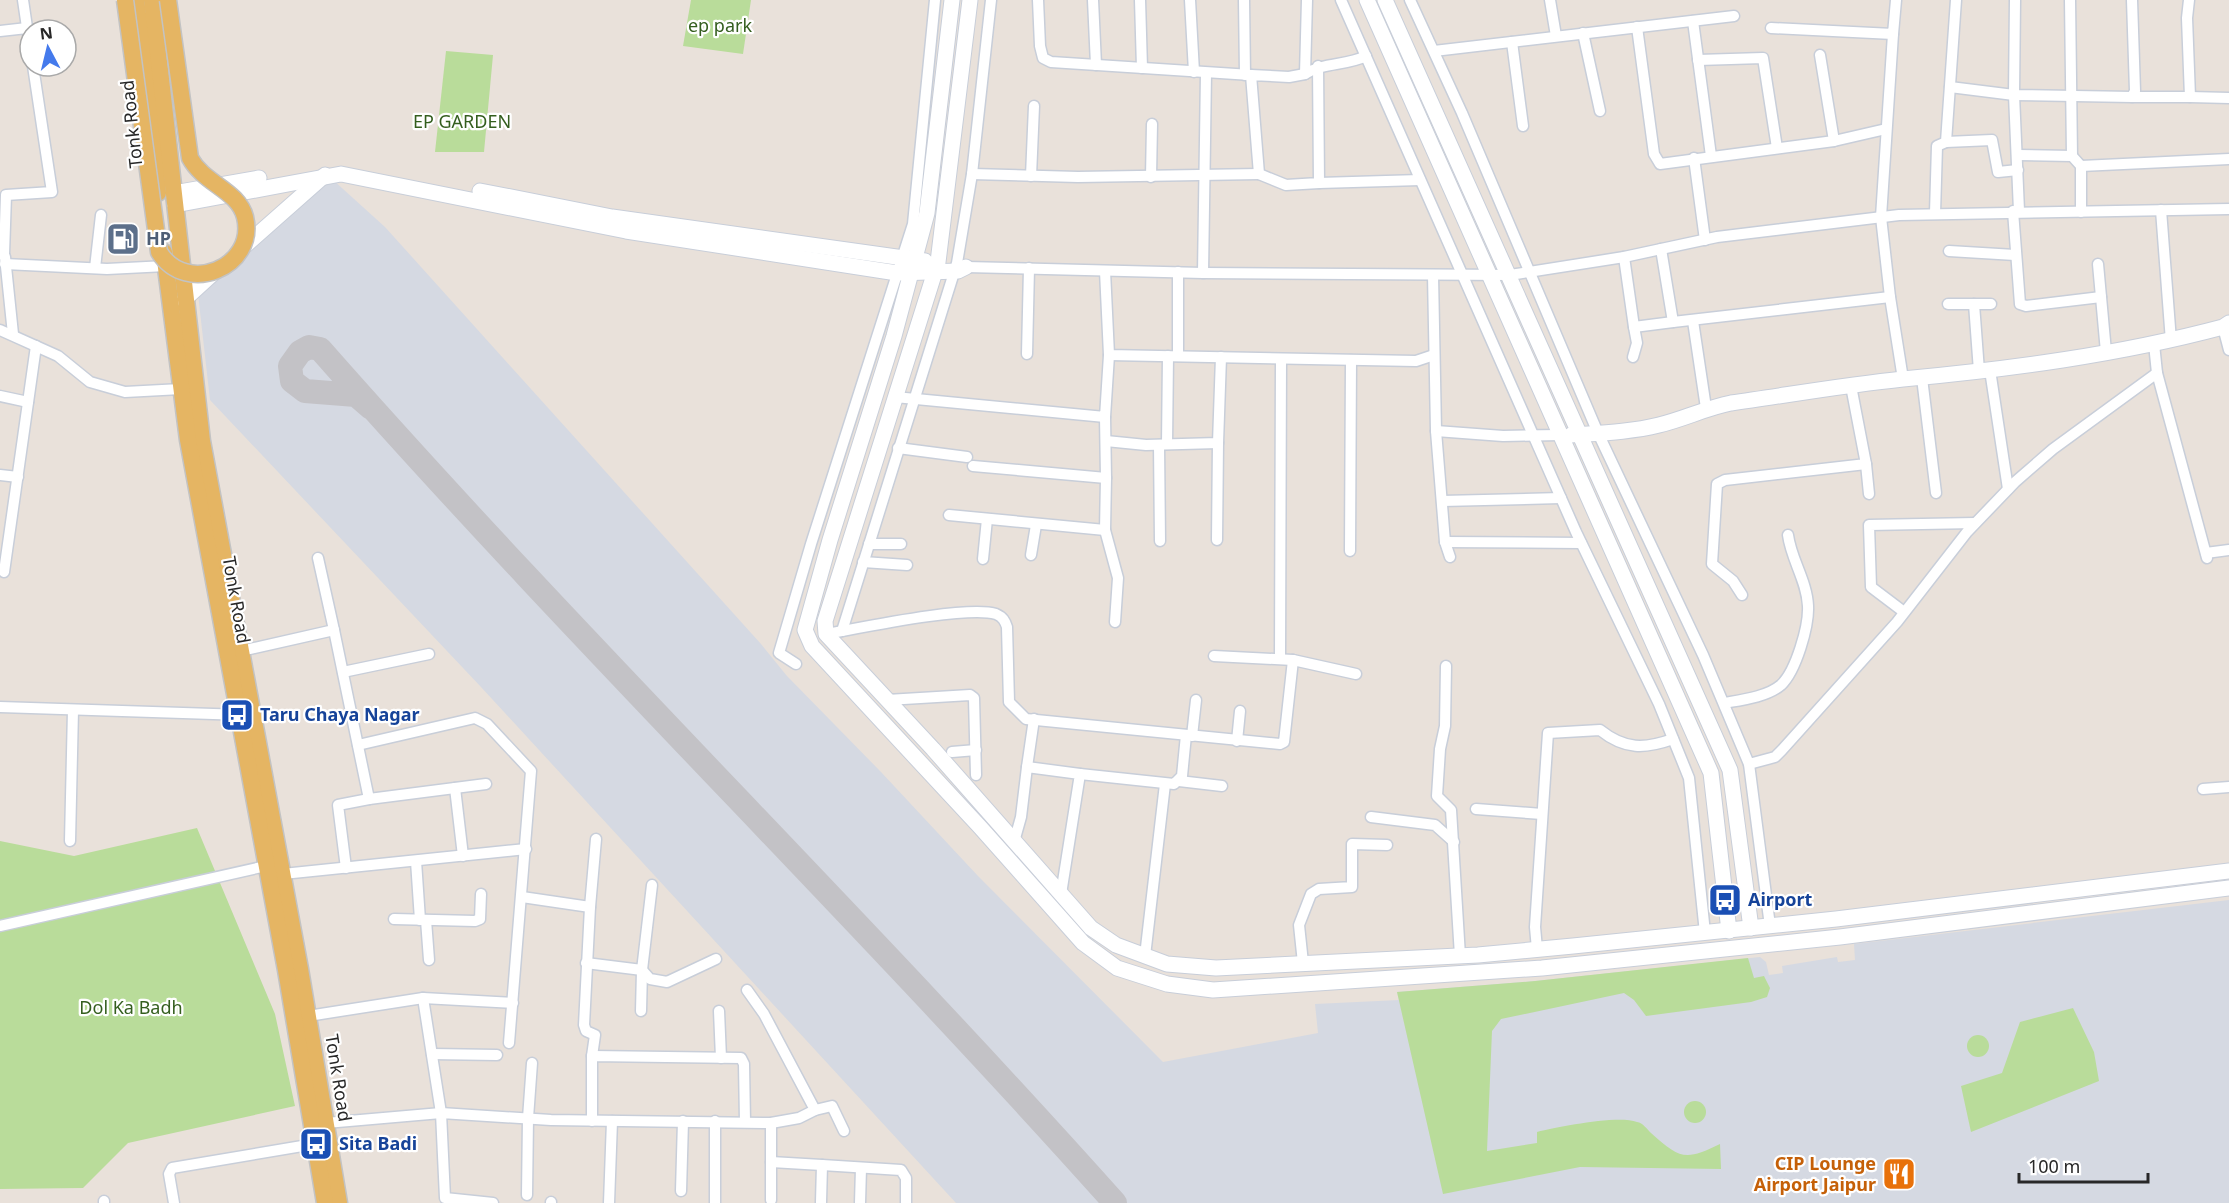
<svg xmlns="http://www.w3.org/2000/svg" width="2229" height="1203" font-family="'Noto Sans',sans-serif">
<style>
.airport{fill:#d5d9e2}
.green{fill:#b9dc9a}
.lines{fill:none;stroke-linecap:round;stroke-linejoin:round}
.taxiway{stroke:#c3c2c6;stroke-width:24}
.street-casing{stroke:#c8ced9;stroke-width:13}
.secondary-casing{stroke:#c8ced9;stroke-width:17}
.primary-casing{stroke:#c3c3c3;stroke-width:19}
.street{stroke:#fff;stroke-width:10}
.secondary{stroke:#fff;stroke-width:15}
.primary{stroke:#e5b563;stroke-width:16}
.primary-bridge-casing{stroke:#c3c3c3;stroke-width:19;stroke-linecap:butt}
.primary-bridge{stroke:#e5b563;stroke-width:16}
.labels{text-anchor:middle;stroke-width:4.5;stroke-linejoin:round;paint-order:stroke}
.park-label{font-size:18px;fill:#345e1e;stroke:#fff}
.street-label{font-size:18px;fill:#282828;stroke:#fff}
.service-label{font-size:18px;font-weight:bold;fill:#4e5e75;stroke:#fff;text-anchor:start}
.transit-label{font-size:18px;font-weight:bold;fill:#164399;stroke:#fff;text-anchor:start}
.food-label{font-size:18px;font-weight:bold;fill:#c56008;stroke:#fff;text-anchor:end}
</style>
<rect width="100%" height="100%" fill="#e9e1da"/>
<path class="airport" d="M332,179L385,227L761,644L787,676L881,772L978,876L1163,1062L1318,1033L1315,1004L1399,1000L1397,992L1535,981L1760,957L1766,962L1769,975L1783,973L1782,966L1837,957L1838,962L1855,960L1854,944L2229,900V1203H956L481,687L210,400L198,294Z"/>
<g class="green">
<path d="M691,0H751L743,54L683,46Z"/>
<path d="M446,51L493,55L484,152H435Z"/>
<path d="M197,828L275,1014L295,1106L128,1143L83,1188L0,1189V841L74,856Z"/>
<path d="M1748,958L1754,978L1764,976L1770,988L1767,997L1751,1002L1646,1016L1634,1000L1624,993L1501,1019L1492,1031L1487,1151L1537,1143V1132C1559,1127 1617,1115 1637,1122C1643,1123 1647,1129 1651,1133C1680,1159 1685,1161 1720,1144L1721,1169L1580,1167L1443,1194L1397,992L1535,981Z"/>
<path d="M2073,1008L2094,1052L2099,1081L1971,1132L1961,1086L2002,1073L2020,1022Z"/>
<circle cx="1978" cy="1046" r="11"/>
<circle cx="1695" cy="1112" r="11"/>
</g>
<g class="lines">
<path class="taxiway" d="M371,408L356,395L305,391L292,381L290,366L300,352L309,347L320,349C577,641 856,913 1115,1203"/>
<g class="street-casing">
<g id="street">
<path d="M23,0L30,48"/>
<path d="M1038,0L1040,46L1043,58L1051,62L1251,75"/>
<path d="M1093,0L1096,65"/>
<path d="M1140,0L1142,68"/>
<path d="M1190,0L1194,72"/>
<path d="M1244,0L1245,75"/>
<path d="M1307,0L1305,74C1324,62 1346,66 1366,56"/>
<path d="M1341,0L1576,532L1659,704L1689,778L1705,933"/>
<path d="M1410,0L1462,113L1598,433L1703,655L1749,764L1770,926"/>
<path d="M1550,0L1556,36"/>
<path d="M2015,0L2014,95L2019,211"/>
<path d="M2070,0L2072,156"/>
<path d="M1693,21L1711,156"/>
<path d="M1637,27L1654,154L1660,164L1834,141L1820,55"/>
<path d="M1771,28L1893,34L1896,0"/>
<path d="M0,31L27,28"/>
<path d="M1583,33L1600,111"/>
<path d="M1893,34L1881,217L1890,297L1903,379"/>
<path d="M1512,42L1523,126"/>
<path d="M1434,51L1734,16"/>
<path d="M1698,60L1763,58L1777,148"/>
<path d="M1305,74L1289,77L1251,75L1259,174L1286,185L1319,183L1318,66"/>
<path d="M1950,87L2014,95L2132,97L2135,91L2132,0"/>
<path d="M2132,97H2190L2187,18L2189,0"/>
<path d="M2190,97L2229,98"/>
<path d="M1834,141L1886,129"/>
<path d="M1946,142L1992,140L1998,172L2018,170"/>
<path d="M2018,155L2072,156L2081,166V212"/>
<path d="M1694,158L1705,240"/>
<path d="M2081,166L2229,159"/>
<path d="M972,174L1078,177L1259,174"/>
<path d="M1031,176L1034,106"/>
<path d="M1151,177L1152,124"/>
<path d="M1319,183L1420,180"/>
<path d="M2161,210L2171,341"/>
<path d="M2013,211L2020,304L2026,306L2101,297"/>
<path d="M1935,213L1937,146L1946,142L1956,0"/>
<path d="M1661,249L1673,322L1890,297"/>
<path d="M1949,251L2015,255"/>
<path d="M0,254H4L6,195L52,192L33,66"/>
<path d="M5,257L13,334"/>
<path d="M1624,257L1634,327L1673,322"/>
<path d="M5,264L107,269L166,266"/>
<path d="M2098,264L2106,352"/>
<path d="M966,267L1203,273L1510,275L1624,257L1717,237L1899,215L2229,209"/>
<path d="M95,268L101,215"/>
<path d="M1105,271L1109,355L1416,361L1434,355"/>
<path d="M1203,273L1206,73"/>
<path d="M1433,275L1436,431L1445,542L1450,557"/>
<path d="M1948,304H1974"/>
<path d="M1693,321L1706,408"/>
<path d="M2223,327L2229,350"/>
<path d="M0,330L58,356L90,382L125,392L181,389"/>
<path d="M2154,344L2157,373L2207,558"/>
<path d="M1027,354L1029,268"/>
<path d="M1178,356V272"/>
<path d="M1633,357L1637,343L1634,327"/>
<path d="M1990,370L2008,489"/>
<path d="M1979,371L1974,304H1991"/>
<path d="M1922,378L1936,493"/>
<path d="M0,396L28,402"/>
<path d="M895,397L1105,417L1109,355"/>
<path d="M1436,431L1503,436L1559,435"/>
<path d="M1106,441L1146,445L1218,443L1221,357"/>
<path d="M1167,444L1168,356"/>
<path d="M1159,445L1160,541"/>
<path d="M898,448L967,457"/>
<path d="M1866,464L1869,494"/>
<path d="M973,466L1106,478L1105,417"/>
<path d="M0,475L18,477"/>
<path d="M1106,478L1105,530L1118,578L1115,622"/>
<path d="M1442,501L1561,498"/>
<path d="M949,515L1105,530"/>
<path d="M1217,540L1218,443"/>
<path d="M1445,542L1581,543"/>
<path d="M869,544H901"/>
<path d="M1350,551L1351,360"/>
<path d="M2206,553L2229,550"/>
<path d="M1031,555L1036,525"/>
<path d="M983,559L987,519"/>
<path d="M863,562L907,565"/>
<path d="M4,572L36,346"/>
<path d="M1742,595L1733,581L1712,564L1717,484L1725,480L1866,464L1851,386"/>
<path d="M1904,612L1871,587L1869,525L1975,523"/>
<path d="M334,630L369,799L486,784"/>
<path d="M842,631L957,263L972,174L991,0"/>
<path d="M826,634C860,628 968,605 996,614C1003,617 1005,621 1007,627L1009,702L1026,719L1280,744L1284,742L1293,660L1214,656"/>
<path d="M241,651L334,630L318,558"/>
<path d="M1280,657L1281,359"/>
<path d="M1293,660L1356,674"/>
<path d="M796,664L779,653L811,544L913,224L935,0"/>
<path d="M1446,666L1445,726L1440,749L1437,796L1451,810L1460,956"/>
<path d="M343,672L429,654"/>
<path d="M887,700L970,695L974,698L976,775"/>
<path d="M1724,703C1741,700 1767,697 1781,685C1796,671 1809,626 1808,606C1807,581 1791,559 1788,535"/>
<path d="M0,707L244,715"/>
<path d="M1192,736L1196,700"/>
<path d="M1237,741L1240,711"/>
<path d="M358,745L475,718L487,724L531,771L509,1043"/>
<path d="M952,752L976,750"/>
<path d="M1749,764L1775,757L1782,750L1897,622L1967,532L2015,482L2053,449L2157,373"/>
<path d="M1027,767L1034,719"/>
<path d="M1080,774L1174,784L1182,776L1186,735"/>
<path d="M1179,781L1222,786"/>
<path d="M455,788L463,856"/>
<path d="M2203,789L2229,787"/>
<path d="M1476,809L1542,814"/>
<path d="M1371,817L1435,825L1454,842"/>
<path d="M70,841L73,710"/>
<path d="M1014,842L1021,817L1027,767L1080,774L1061,894"/>
<path d="M416,861L420,920"/>
<path d="M346,868L338,805L369,799"/>
<path d="M283,874L526,849"/>
<path d="M522,897L590,907L596,839"/>
<path d="M590,907L584,1025L586,1031L595,1035L592,1056"/>
<path d="M394,919L475,921L480,919L481,894"/>
<path d="M426,920L429,960"/>
<path d="M0,926L266,866"/>
<path d="M1537,949L1535,927L1548,733L1600,730C1625,750 1645,749 1673,739"/>
<path d="M1145,956L1165,784"/>
<path d="M586,963L642,970L652,885"/>
<path d="M1303,963L1299,925L1311,894L1319,889L1352,887V844L1387,845"/>
<path d="M642,970L650,979L667,982L716,959"/>
<path d="M641,1011L642,970"/>
<path d="M719,1011L721,1058"/>
<path d="M308,1016L423,998L513,1003"/>
<path d="M432,1054L497,1055"/>
<path d="M815,1110L832,1106L844,1131"/>
<path d="M592,1121V1056L741,1058L744,1064L745,1122"/>
<path d="M715,1121V1203"/>
<path d="M326,1123L441,1113L423,998"/>
<path d="M771,1123V1200"/>
<path d="M771,1162L822,1165L821,1202"/>
<path d="M822,1165L901,1170L906,1178V1203"/>
<path d="M681,1191L683,1121"/>
<path d="M527,1195L528,1118L532,1063"/>
<path d="M104,1201V1203"/>
<path d="M174,1203L169,1174L172,1168L320,1143"/>
<path d="M493,1203L445,1198L441,1113L551,1120L771,1123L799,1118L815,1110L764,1014L747,990"/>
<path d="M551,1203V1202"/>
<path d="M609,1203L612,1121"/>
<path d="M860,1203L861,1168"/>
</g>
</g>
<g class="secondary-casing">
<g id="secondary">
<path d="M952,0L927,213L894,336L830,540L805,630L812,646L980,827L1083,943L1117,968L1167,984L1213,990L1542,968L1840,937L2229,888"/>
<path d="M970,0L938,262L825,621L826,634L933,749L1091,928L1116,945L1167,964L1216,968L1478,955L1573,946L1836,919L2229,871"/>
<path d="M1367,0L1711,773L1729,931"/>
<path d="M1385,0L1730,770L1751,928"/>
<path d="M480,191L612,217L925,261"/>
<path d="M174,193L259,178"/>
<path d="M175,205L341,174L626,231L897,273L958,271L966,267"/>
<path d="M239,251L325,175"/>
<path d="M184,300L219,268"/>
<path d="M1571,435C1600,433 1631,432 1659,425C1684,419 1706,408 1731,403C1788,395 1845,385 1903,379C2010,369 2118,355 2223,327L2229,323"/>
</g>
</g>
<g class="primary-casing">
<g id="primary">
<path d="M136,0L148,83L158,193"/>
<path d="M152,0L202,441L300,969L339,1203"/>
<path d="M164,252L188,440L286,970L325,1203"/>
</g>
</g>
<use href="#street" class="street"/>
<use href="#secondary" class="secondary"/>
<use href="#primary" class="primary"/>
<g class="primary-bridge-casing">
<path id="primary-bridge" d="M125,0L159,252C186,296 257,268 245,217C238,190 204,184 190,158L168,0"/>
</g>
<use href="#primary-bridge" class="primary-bridge"/>
</g>
<defs>
<g id="fuel-square" transform="scale(1.725)"><rect x="-9" y="-9" width="18" height="18" rx="4" fill="#5c6f8a" stroke="#fff"/><path d="M-5.5-6h7V0h2V4h1.3V-2.5L3-4.5l.8-.8L6-3V5H2.5V1h-1V6h-7ZM-4.2-4.7v3.2H.2V-4.7Z" fill="#fff"/></g>
<g id="bus-square" transform="scale(1.725)"><rect x="-9" y="-9" width="18" height="18" rx="4" fill="#1a4fb4" stroke="#fff"/><path d="M-5-6H5V4H4V6H2V4H-2V6H-4V4H-5ZM-3.5-4V0h7V-4ZM-3.5 1.2v1.5H-2V1.2ZM2 1.2v1.5H3.5V1.2Z" fill="#fff"/></g>
<g id="restaurant-square" transform="scale(1.725)"><rect x="-9" y="-9" width="18" height="18" rx="4" fill="#e8710a" stroke="#fff"/><path d="M-5-6h1v4h1v-4h1v4h1v-4h1v5L-1.5 .5V6h-2V.5L-5-1ZM5-6V6H3V1.5H1.5Q1.5-4 5-6Z" fill="#fff"/></g>
</defs>
<g fill-rule="evenodd">
<use href="#fuel-square" x="123" y="239"/>
<use href="#bus-square" x="237" y="715"/>
<use href="#bus-square" x="1725" y="900"/>
<use href="#bus-square" x="316" y="1144"/>
<use href="#restaurant-square" x="1899" y="1174"/>
</g>
<g class="labels">
<g class="park-label">
<text x="720" y="32">ep park</text>
<text x="462" y="128">EP GARDEN</text>
<text x="131" y="1014">Dol Ka Badh</text>
</g>
<g class="street-label">
<text transform="translate(132 124) rotate(-96)" y="6">Tonk Road</text>
<text transform="translate(236 600) rotate(80)" y="6">Tonk Road</text>
<text transform="translate(338 1078) rotate(81)" y="6">Tonk Road</text>
</g>
<g class="service-label">
<text x="146" y="245">HP</text>
</g>
<g class="transit-label">
<text x="260" y="721">Taru Chaya Nagar</text>
<text x="1748" y="906">Airport</text>
<text x="339" y="1150">Sita Badi</text>
</g>
<g class="food-label">
<text x="1876" y="1170">CIP Lounge<tspan x="1876" dy="21">Airport Jaipur</tspan></text>
</g>
</g>
<g transform="translate(48 48) rotate(353)"><circle r="28" fill="#ffffff" stroke="#a9a9a9" stroke-width="1.5"/>
<path d="M0-4.5L10 22L0 15L-10 22Z" fill="#447aec"/>
<text y="-9" font-size="16" font-weight="bold" text-anchor="middle" fill="#282828">N</text>
</g>
<path d="M2019 1173v9h129v-9" fill="none" stroke="#282828" stroke-width="3"/>
<text x="2028" y="1173" font-size="18" fill="#282828" stroke="#ffffff" stroke-width="4.5" paint-order="stroke">100 m</text>
</svg>
